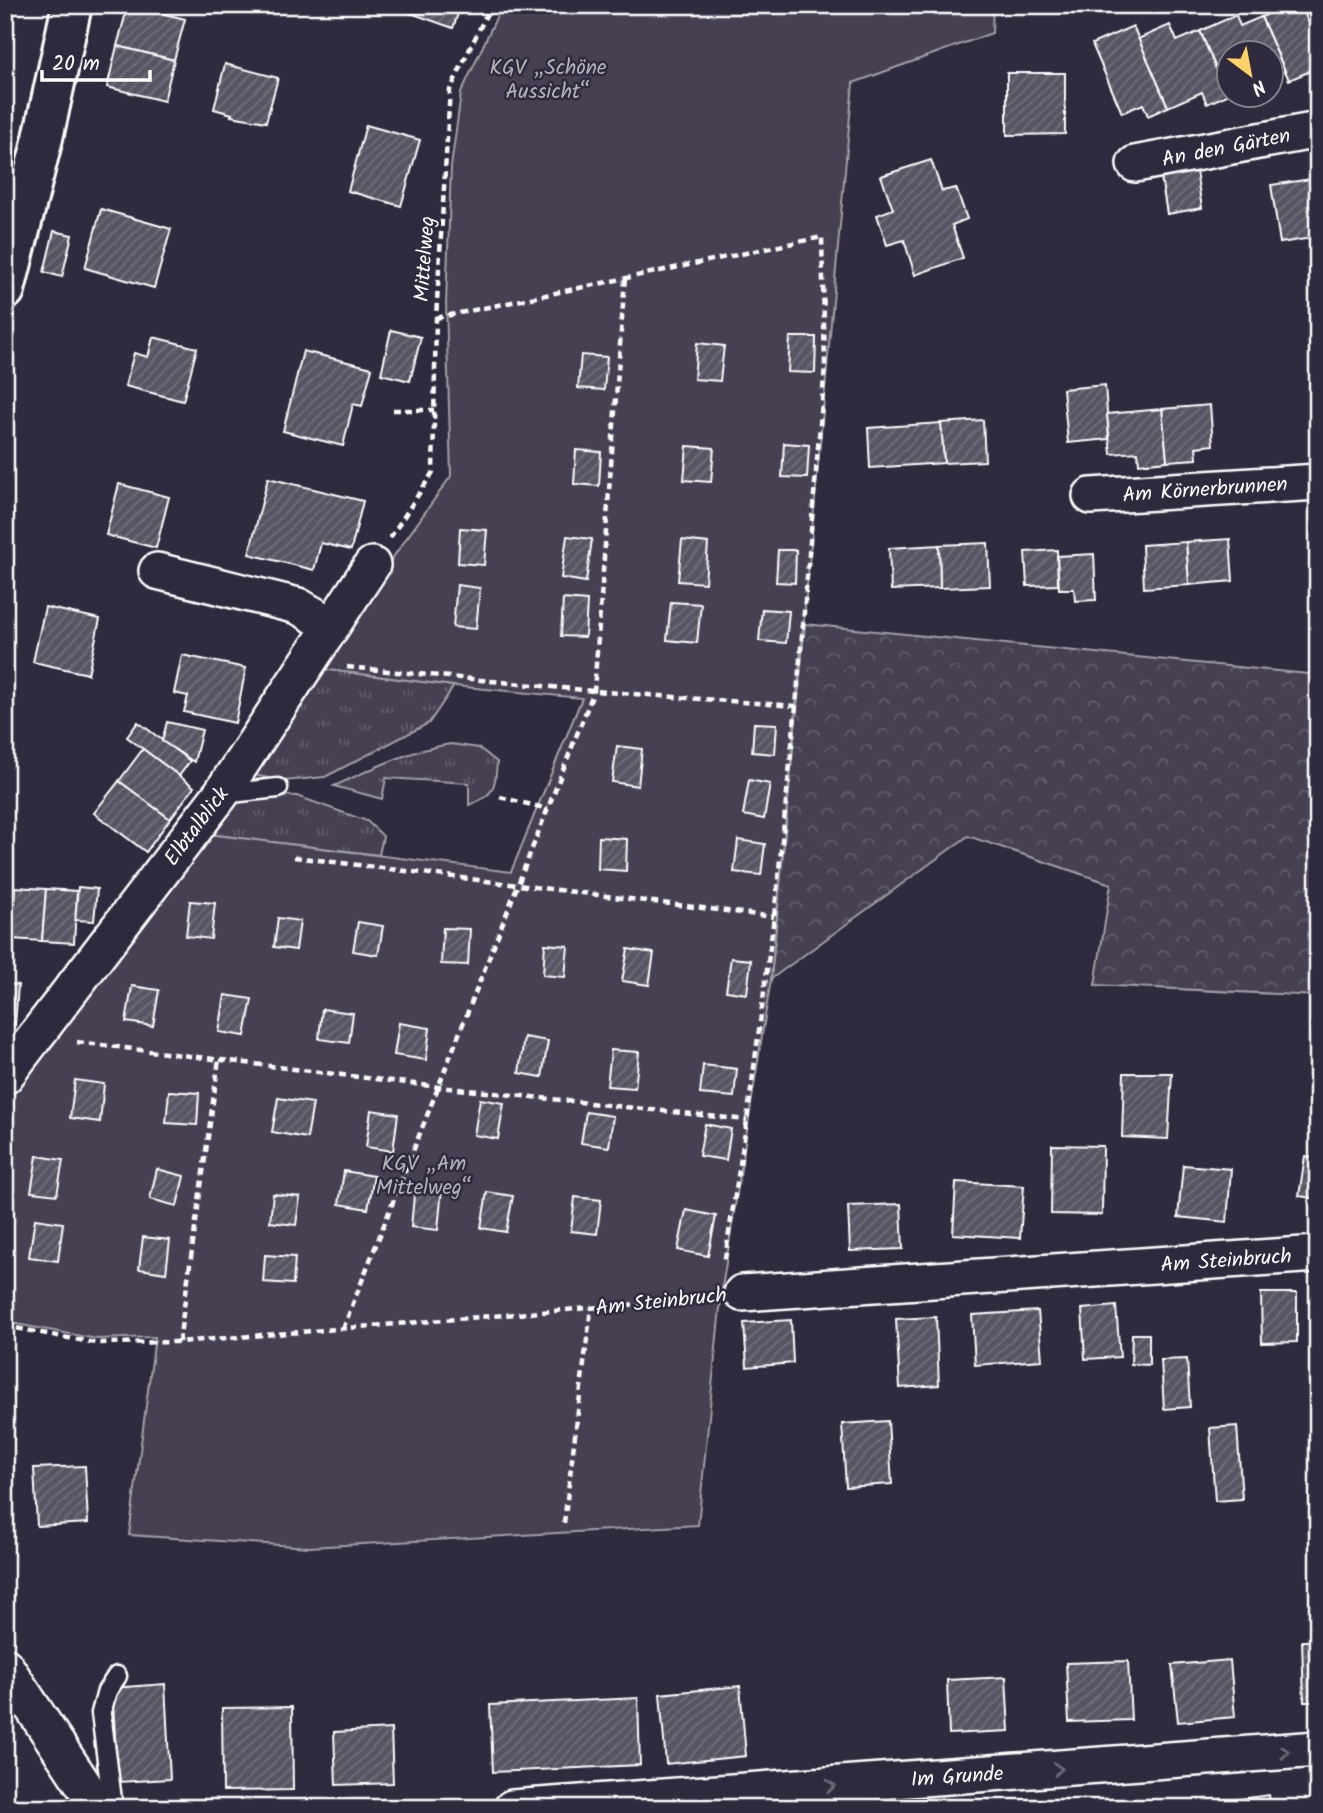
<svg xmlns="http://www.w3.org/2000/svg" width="1323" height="1813" font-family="Kalam,sans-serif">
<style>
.grass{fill:url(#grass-tufts);stroke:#a2a0a8;stroke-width:2}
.forest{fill:url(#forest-crowns);stroke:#a2a0a8;stroke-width:2}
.garden{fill:#464152;stroke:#a2a0a8;stroke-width:2}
.building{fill:url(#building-hatch);stroke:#fff;stroke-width:2}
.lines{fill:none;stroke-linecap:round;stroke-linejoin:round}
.service-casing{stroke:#fff;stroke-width:23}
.minor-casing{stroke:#fff;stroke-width:40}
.tertiary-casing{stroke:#fff;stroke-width:44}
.path{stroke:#fff;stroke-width:4.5;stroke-dasharray:7 5;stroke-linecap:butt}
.service{stroke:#2f2a3d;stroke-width:18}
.minor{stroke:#2f2a3d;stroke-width:35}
.tertiary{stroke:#2f2a3d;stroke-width:38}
.oneway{stroke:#6d6a77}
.labels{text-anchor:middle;stroke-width:5;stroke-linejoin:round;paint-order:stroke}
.park-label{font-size:21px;fill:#b5b3ba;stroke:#2f2a3d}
.street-label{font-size:21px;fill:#fff;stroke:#2f2a3d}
</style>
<defs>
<pattern id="grass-tufts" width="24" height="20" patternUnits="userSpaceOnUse" patternTransform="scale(1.75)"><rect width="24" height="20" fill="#464152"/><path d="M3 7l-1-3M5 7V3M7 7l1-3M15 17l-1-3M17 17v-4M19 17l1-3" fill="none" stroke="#625e6c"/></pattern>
<pattern id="forest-crowns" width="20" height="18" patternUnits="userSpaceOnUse" patternTransform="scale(1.75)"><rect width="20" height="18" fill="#464152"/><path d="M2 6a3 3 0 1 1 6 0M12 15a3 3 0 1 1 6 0" fill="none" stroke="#625e6c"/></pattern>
<pattern id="building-hatch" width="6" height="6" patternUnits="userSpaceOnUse" patternTransform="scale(1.75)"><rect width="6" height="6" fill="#595564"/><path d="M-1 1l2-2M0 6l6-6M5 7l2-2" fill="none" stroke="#726e7b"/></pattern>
</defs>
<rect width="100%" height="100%" fill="#2f2a3d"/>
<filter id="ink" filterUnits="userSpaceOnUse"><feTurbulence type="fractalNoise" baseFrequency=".0143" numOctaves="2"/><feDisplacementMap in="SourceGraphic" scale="14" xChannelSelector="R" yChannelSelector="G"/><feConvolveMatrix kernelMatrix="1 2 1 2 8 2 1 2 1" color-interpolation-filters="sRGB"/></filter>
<g filter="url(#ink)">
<g class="grass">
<path d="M314,668L454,686L429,723L325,777L284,781L244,773Z"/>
<path d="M451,744L479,748L497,762C495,788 495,795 469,805V783L386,778L382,799L334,786C372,769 409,750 451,744Z"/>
<path d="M277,795L297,796L367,821L383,836L379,855L200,833L220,806Z"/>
</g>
<path class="forest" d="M805,624L1318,675V996L1095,985L1111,884L968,836L771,979Z"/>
<path class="garden" d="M502,5H993L992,33L853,83L771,979L722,1288L698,1525L309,1547L129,1535L155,1337L97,1339L5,1322V1088L200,833L511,872L582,698L454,686L314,668L451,476L446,304L451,167L461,93Z"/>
<g class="building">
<path d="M128,5L185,19L174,60L117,46Z"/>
<path d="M397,5H461L453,28L396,8Z"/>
<path d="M1288,5H1301L1318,44V68L1289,80L1261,17Z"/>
<path d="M1236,15L1240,26L1261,17L1285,71L1270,77V52H1228L1227,95L1200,31Z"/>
<path d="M1170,25L1177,41L1200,31L1227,95L1207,104L1202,92L1168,107L1138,39Z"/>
<path d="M1133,26L1168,107L1148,116L1143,104L1122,113L1092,44Z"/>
<path d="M117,46L174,60L164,101L107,87Z"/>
<path d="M225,64L278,78L266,122L231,116L232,114L214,109Z"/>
<path d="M1007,73H1065V134L1007,135Z"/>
<path d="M366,125L420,140L401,206L348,191Z"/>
<path d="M931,160L942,191L956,188L967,219L952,225L963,258L915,275L904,240L887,245L877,215L893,209L881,176Z"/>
<path d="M1196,171L1202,208L1167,214L1161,177Z"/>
<path d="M1318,178V237L1280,243L1271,185Z"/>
<path d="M101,209L171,229L154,288L85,268Z"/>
<path d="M54,231L72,235L62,277L44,272Z"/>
<path d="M391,330L421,337L410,381L381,374Z"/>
<path d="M153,337L197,348L183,401L125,386L134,353L148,357Z"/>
<path d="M790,337H816L815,373L788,372Z"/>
<path d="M697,343L724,346L720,381L694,379Z"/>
<path d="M303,351L372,368L362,406L353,404L343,446L283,431Z"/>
<path d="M581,355L607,357L604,390L578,388Z"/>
<path d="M1105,385L1109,439L1068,443L1063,389Z"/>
<path d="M1210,405L1213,445L1196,447L1197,459L1167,461L1162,409Z"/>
<path d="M1162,409L1167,461L1139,464L1138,452L1111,454L1107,414Z"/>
<path d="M983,420L985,461L944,463L941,423Z"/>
<path d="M941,423L944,463L870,468L868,428Z"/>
<path d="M784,443L809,445L807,478L782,477Z"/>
<path d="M687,446L714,448L711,482L684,480Z"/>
<path d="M576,450L601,452L599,486L574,484Z"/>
<path d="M268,478L363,501L351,550L321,543L314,570L249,554Z"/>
<path d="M119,484L169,497L156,548L106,535Z"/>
<path d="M460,528L487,530L484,565L458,563Z"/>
<path d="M567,536L592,539L586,582L561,578Z"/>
<path d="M1230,539L1233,581L1189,585L1186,542Z"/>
<path d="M682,540L708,543L705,583L678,581Z"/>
<path d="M1186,542L1189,585L1144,588L1142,545Z"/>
<path d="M988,543L990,586L940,588L939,545Z"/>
<path d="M939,545L940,588L891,590L889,548Z"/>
<path d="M778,550H796L795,583L776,582Z"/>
<path d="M1057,550L1058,585L1027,586L1025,552Z"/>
<path d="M1094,554L1096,600L1075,601L1074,589H1059L1057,556Z"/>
<path d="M457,585L480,588L476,629L453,627Z"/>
<path d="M563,599L587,601L585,637L561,636Z"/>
<path d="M671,602L701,604L697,643L667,640Z"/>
<path d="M45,607L100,619L88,674L33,662Z"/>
<path d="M762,609L789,611L786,643L759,641Z"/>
<path d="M182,655L246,668L235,723L184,712L188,696L174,693Z"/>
<path d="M138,722L190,761L179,776L127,737Z"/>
<path d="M167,722L202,730L194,762L162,741Z"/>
<path d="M754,723L777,724L775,754L752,752Z"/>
<path d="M617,746L642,749L638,786L612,782Z"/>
<path d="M143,749L194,787L170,819L119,781Z"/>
<path d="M749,780L770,784L764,819L743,815Z"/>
<path d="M119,781L170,819L146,852L94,813Z"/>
<path d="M599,837L627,839L626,871L598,869Z"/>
<path d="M738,840L765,844L761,875L734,872Z"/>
<path d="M15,887L46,889L42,941L11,939Z"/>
<path d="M78,887L97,889L94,921L75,920Z"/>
<path d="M46,889L77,891L74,943L42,941Z"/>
<path d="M190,901L215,903L211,939L186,936Z"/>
<path d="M278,918L300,921L296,950L274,947Z"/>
<path d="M358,922L383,926L378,955L353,951Z"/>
<path d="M443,928L470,929L468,965L441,964Z"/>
<path d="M545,944L568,946L565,977L543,975Z"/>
<path d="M628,949L654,953L649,985L622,981Z"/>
<path d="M731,958L751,960L747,994L726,991Z"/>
<path d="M5,984L18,985L15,1025L5,1024Z"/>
<path d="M132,986L159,990L153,1026L126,1022Z"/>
<path d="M225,995L252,999L245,1036L219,1032Z"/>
<path d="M322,1009L353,1013L349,1043L319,1039Z"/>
<path d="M399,1023L430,1028L426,1060L394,1055Z"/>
<path d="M524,1037L548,1041L542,1077L519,1073Z"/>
<path d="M611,1050L639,1052L635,1088L607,1086Z"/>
<path d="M703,1065L737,1069L734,1097L700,1094Z"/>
<path d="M1124,1073H1172L1168,1139L1122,1137Z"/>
<path d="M75,1080L104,1084L100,1122L70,1118Z"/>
<path d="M169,1091L199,1093L197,1125L166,1123Z"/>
<path d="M278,1098L313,1103L307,1138L272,1132Z"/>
<path d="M480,1099L504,1103L498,1139L474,1135Z"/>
<path d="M371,1110L398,1114L393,1151L366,1147Z"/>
<path d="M586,1112L613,1116L609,1147L581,1143Z"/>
<path d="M705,1124L731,1129L726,1160L699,1156Z"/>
<path d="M1052,1145L1103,1146L1102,1215L1051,1214Z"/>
<path d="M37,1156L63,1160L57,1195L31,1192Z"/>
<path d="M1305,1156L1318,1158V1199L1299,1196Z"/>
<path d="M1183,1165L1231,1169L1227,1222L1178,1217Z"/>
<path d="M157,1169L184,1176L177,1206L150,1199Z"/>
<path d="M344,1171L374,1176L368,1209L339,1204Z"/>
<path d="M956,1182L1024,1186L1020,1238L953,1234Z"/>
<path d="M415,1185L442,1188L438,1230L411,1227Z"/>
<path d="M487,1192L513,1196L506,1232L481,1228Z"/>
<path d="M273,1194L300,1197L296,1225L270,1222Z"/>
<path d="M575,1197L601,1200L597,1234L571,1231Z"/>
<path d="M901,1204L903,1249L850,1251L848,1206Z"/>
<path d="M686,1210L716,1216L708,1256L678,1250Z"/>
<path d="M35,1219L63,1223L58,1261L29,1257Z"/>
<path d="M143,1237L170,1240L166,1273L139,1269Z"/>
<path d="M265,1255L295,1257L293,1284L263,1282Z"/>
<path d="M1261,1293H1297V1342L1262,1343Z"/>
<path d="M1116,1306L1120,1357L1085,1359L1082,1309Z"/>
<path d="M1038,1311L1042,1360L975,1365L972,1315Z"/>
<path d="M936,1317L939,1385L900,1388L896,1319Z"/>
<path d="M791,1320L793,1363L747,1367L744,1323Z"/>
<path d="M1132,1334H1149V1365L1131,1364Z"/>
<path d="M1315,1342H1318V1402H1316Z"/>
<path d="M1187,1359L1190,1407L1164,1409L1161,1360Z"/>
<path d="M888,1421L892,1484L846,1487L842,1424Z"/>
<path d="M1237,1426L1242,1499L1215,1501L1210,1428Z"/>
<path d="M85,1466L88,1523L37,1526L34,1468Z"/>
<path d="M1302,1641H1318V1702H1304Z"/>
<path d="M1230,1660L1235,1717L1178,1722L1172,1665Z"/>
<path d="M1128,1661L1131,1720L1069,1722L1066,1663Z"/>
<path d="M1006,1677L1009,1731L949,1734L947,1680Z"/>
<path d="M165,1684L170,1779L118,1782L112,1688Z"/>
<path d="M740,1686L746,1756L666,1764L660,1694Z"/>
<path d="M638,1698L640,1765L493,1772L490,1705Z"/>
<path d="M292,1707L293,1790L223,1791L222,1708Z"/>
<path d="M391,1729L393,1783L336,1785L334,1732Z"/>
<path d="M1312,1774H1318V1808H1314Z"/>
<path d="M1269,1795L1271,1808H1195L1194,1805Z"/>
</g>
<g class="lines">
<g class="service-casing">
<g id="service">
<path d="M222,794L278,788"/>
<path d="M113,1808L101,1713L107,1691L117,1676"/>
</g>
</g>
<g class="minor-casing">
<g id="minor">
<path d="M1135,164L1318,130"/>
<path d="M1091,496L1318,482"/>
<path d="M157,571L298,606L331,625"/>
<path d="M5,1076L221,794L372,565"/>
<path d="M742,1293L1318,1254"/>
<path d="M5,1666L99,1808"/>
<path d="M512,1808L1318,1749"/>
</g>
</g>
<g class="tertiary-casing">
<path id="tertiary" d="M5,290L43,138L72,5"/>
</g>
<g class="path">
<path d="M624,6L881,9V5"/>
<path d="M436,318L822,237L825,366L796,706L774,917L747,1120L724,1264"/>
<path d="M393,410H434"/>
<path d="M390,538L433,472L436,318L450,90L491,5"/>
<path d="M347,667L594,691L796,706"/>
<path d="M500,797L548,809"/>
<path d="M294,857L774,917"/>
<path d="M77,1042L439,1087L747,1120"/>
<path d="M5,1326L95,1343L179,1342L710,1298"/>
<path d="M343,1329L594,691L625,278"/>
<path d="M179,1342L219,1059"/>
<path d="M564,1523L591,1308"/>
</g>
<use href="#service" class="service"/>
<use href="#minor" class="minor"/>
<use href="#tertiary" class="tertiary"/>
</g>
<defs><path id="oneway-chevron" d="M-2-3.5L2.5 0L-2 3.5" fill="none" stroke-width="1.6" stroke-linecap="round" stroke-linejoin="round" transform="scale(1.75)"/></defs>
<g class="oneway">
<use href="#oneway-chevron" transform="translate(1285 1752) rotate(-4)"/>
<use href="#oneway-chevron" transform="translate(1058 1769) rotate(-4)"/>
<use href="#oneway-chevron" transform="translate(831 1786) rotate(-4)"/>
</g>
</g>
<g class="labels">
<g class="park-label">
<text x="548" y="74">KGV „Schöne<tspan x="548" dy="24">Aussicht“</tspan></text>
<text x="424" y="1170">KGV „Am<tspan x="424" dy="24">Mittelweg“</tspan></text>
</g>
<g class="street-label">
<text transform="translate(1226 147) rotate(-11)" y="7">An den Gärten</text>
<text transform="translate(424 259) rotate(-86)" y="7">Mittelweg</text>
<text transform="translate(1205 489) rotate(-4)" y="7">Am Körnerbrunnen</text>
<text transform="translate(196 826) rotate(-53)" y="7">Elbtalblick</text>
<text transform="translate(1226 1260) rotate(-4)" y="7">Am Steinbruch</text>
<text transform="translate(661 1301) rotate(-6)" y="7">Am Steinbruch</text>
<text transform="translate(957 1776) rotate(-4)" y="7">Im Grunde</text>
</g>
</g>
<rect width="1323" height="1813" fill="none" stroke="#2f2a3d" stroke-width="28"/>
<rect x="14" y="14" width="1295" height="1785" fill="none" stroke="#fff" stroke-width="2.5" filter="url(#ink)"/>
<g transform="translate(1250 74) rotate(148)"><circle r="33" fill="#2f2a3d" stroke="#827f8b" stroke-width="2"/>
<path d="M0-5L12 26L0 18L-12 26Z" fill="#ffd166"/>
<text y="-10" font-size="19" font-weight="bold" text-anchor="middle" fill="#ffffff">N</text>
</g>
<path d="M42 70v10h108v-10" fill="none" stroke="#ffffff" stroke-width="3.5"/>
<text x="52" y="70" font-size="21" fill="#ffffff" stroke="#2f2a3d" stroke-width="5" paint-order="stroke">20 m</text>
</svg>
